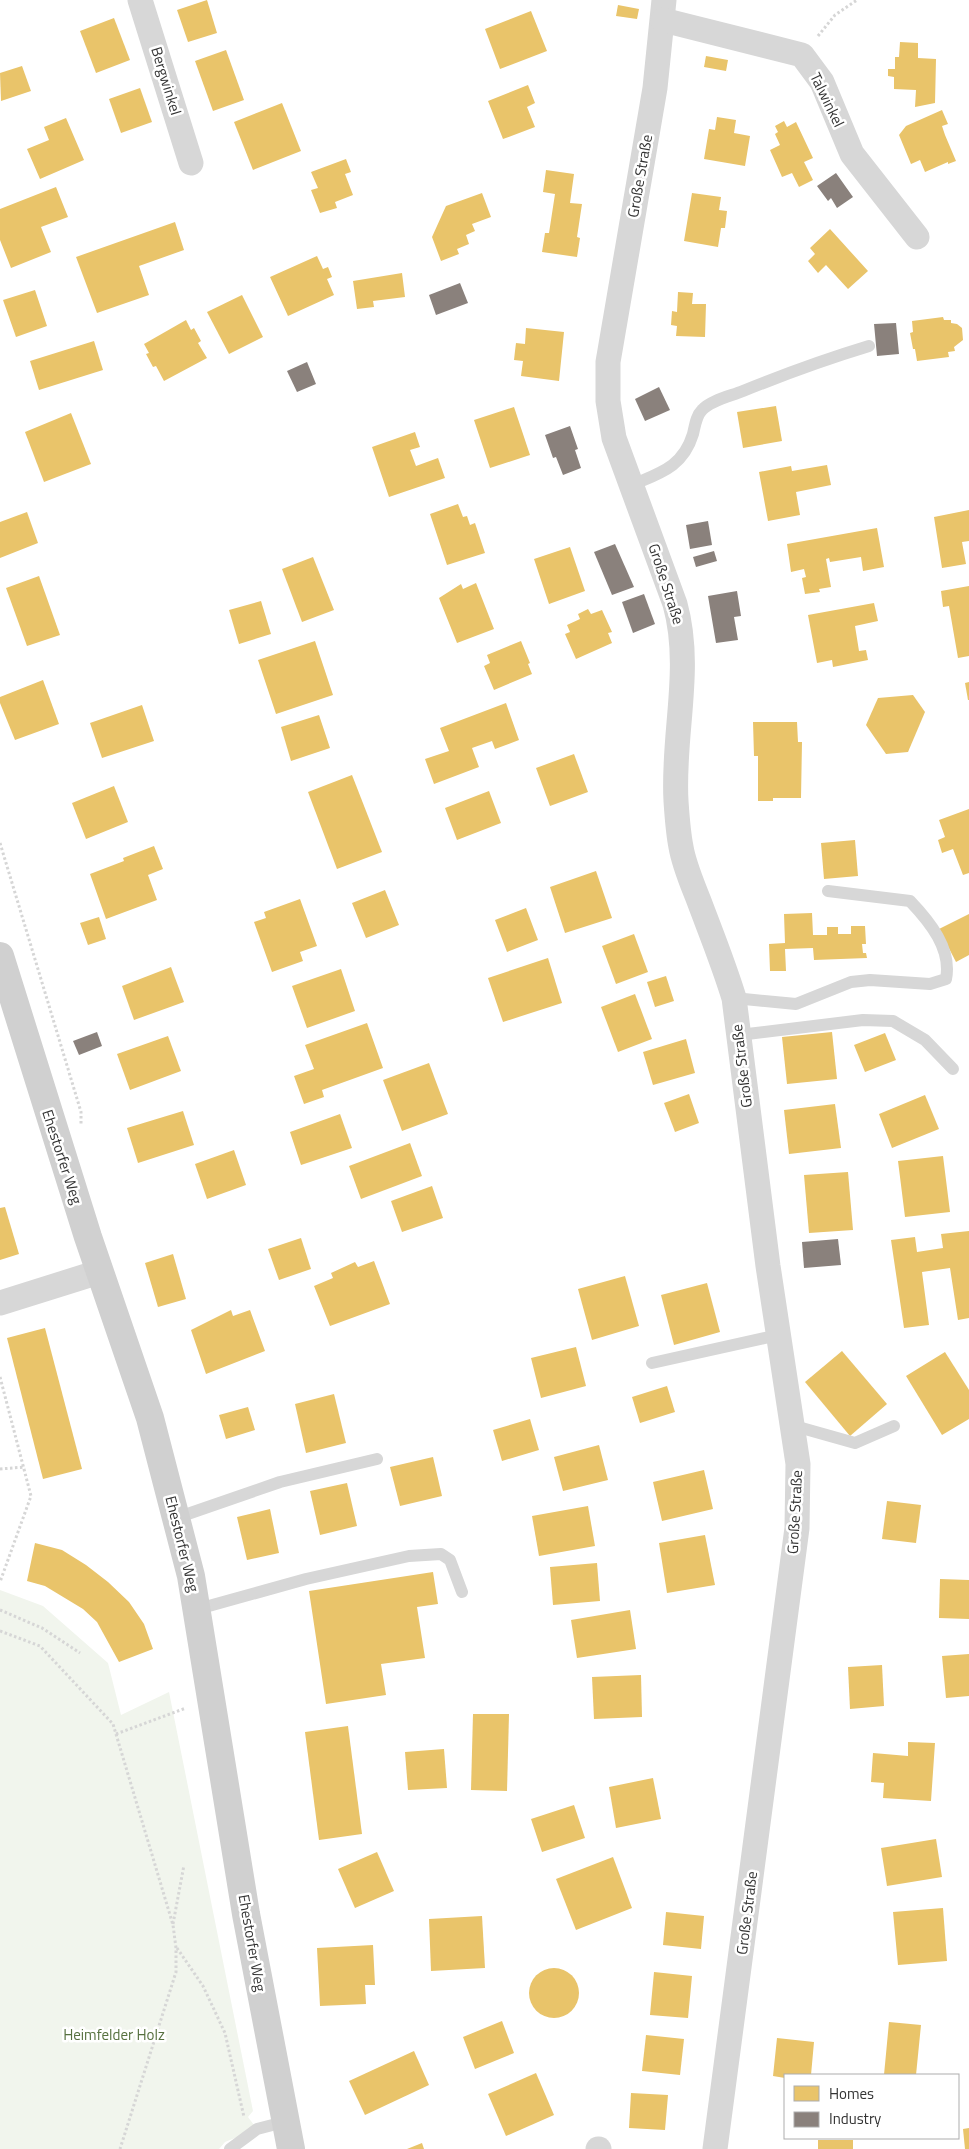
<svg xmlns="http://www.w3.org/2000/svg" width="969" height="2149" font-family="'Titillium Web',sans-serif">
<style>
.green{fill:#f1f5ed}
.homes{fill:#e9c46a}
.industry{fill:#8a817c}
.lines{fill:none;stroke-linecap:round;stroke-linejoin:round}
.path{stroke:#d6d6d6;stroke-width:3;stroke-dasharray:2.5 2.5;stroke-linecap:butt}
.service{stroke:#d7d7d7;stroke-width:12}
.minor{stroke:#d7d7d7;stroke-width:25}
.secondary{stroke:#d0d0d0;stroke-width:28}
.labels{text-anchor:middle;stroke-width:5;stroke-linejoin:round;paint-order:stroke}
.street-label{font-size:15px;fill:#333;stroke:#fff}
.park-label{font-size:15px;fill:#56703f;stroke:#fff}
</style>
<rect width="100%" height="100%" fill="#fff"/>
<path class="green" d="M0,1590L43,1606L108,1663L121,1715L169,1692L253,2111L248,2117L257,2129L225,2142L219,2149H0Z"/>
<g class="homes">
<path d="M207,0L217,33L188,42L177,10Z"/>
<path d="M618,5L639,9L637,19L616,16Z"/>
<path d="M531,11L547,51L500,69L485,29Z"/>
<path d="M114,18L130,60L96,73L80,31Z"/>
<path d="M900,42L918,43V58L936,59L935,103L915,107L916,90L894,89V77L888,76V69H895V57H899Z"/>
<path d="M226,50L244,100L213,111L195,61Z"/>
<path d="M706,56L728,60L726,71L704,67Z"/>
<path d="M22,66L31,91L1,101L0,73Z"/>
<path d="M528,85L535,103L527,107L535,127L503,139L488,101Z"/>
<path d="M140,88L152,122L121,133L109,99Z"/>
<path d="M282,103L301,151L253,170L234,122Z"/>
<path d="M942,110L948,124L942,126L945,135L956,161L948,164V162L925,172L920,160L911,164L899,135L906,126Z"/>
<path d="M717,117L736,120L734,133L750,136L745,166L704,159L709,129L715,130Z"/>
<path d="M66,118L84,160L40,179L27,149L49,140L44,127Z"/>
<path d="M784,121L787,127L796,122L813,158L804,162L813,180L799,187L792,173L782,177L770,150L780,145L775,134L778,132L775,126Z"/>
<path d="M346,159L351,172L345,174L353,195L335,202L337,208L320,213L311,190L318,188L311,172Z"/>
<path d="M546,170L574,174L570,203L582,204L577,237L580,238L577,257L542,252L545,233H549L555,194L543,192Z"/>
<path d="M56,187L68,217L41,227L51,252L11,268L0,240V209Z"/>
<path d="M482,193L491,217L472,224L475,231L466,235L469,244L457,249L459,254L441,261L432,237L446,206Z"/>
<path d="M692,193L721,197L719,210L727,211L725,228H721L718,247L684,241Z"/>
<path d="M175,222L184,250L139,266L149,295L97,313L76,257Z"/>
<path d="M830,229L868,271L848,289L826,265L818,273L808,261L815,254L810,248Z"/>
<path d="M317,256L323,269L328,267L332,277L327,279L334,295L288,316L270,277Z"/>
<path d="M402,273L405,297L373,301L374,307L357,309L353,281Z"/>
<path d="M35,290L47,326L16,337L3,300Z"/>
<path d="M678,292L693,293L692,304H706L705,337L676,336L677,326L671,325L672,311L677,312Z"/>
<path d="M242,295L263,337L229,354L207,312Z"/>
<path d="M943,317L944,320H951V323L957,324L962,328L963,340L954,347L955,351L948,352L949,357L917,361L915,349H913L910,333L913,332L912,321Z"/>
<path d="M186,320L191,330L194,328L201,341L198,343L207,358L164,381L156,366L153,367L146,354L149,353L144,344Z"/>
<path d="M526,328L564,332L559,381L521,376L523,361L514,360L515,351L516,343L525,344Z"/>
<path d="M94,341L103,370L39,390L30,361Z"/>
<path d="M776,406L782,441L743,448L737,412Z"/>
<path d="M514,407L530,455L490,468L474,420Z"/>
<path d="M71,413L91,464L44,482L25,432Z"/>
<path d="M415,432L420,447L410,450L416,466L438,458L445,478L389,497L372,447Z"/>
<path d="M827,465L831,485L796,492L800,515L768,521L759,472L791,466L792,471Z"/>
<path d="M458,504L463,517L467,516L470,525L475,523L485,553L447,565L430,514Z"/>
<path d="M969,510V541L962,542L966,564L942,568L934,517Z"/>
<path d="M27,512L38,543L0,558V522Z"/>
<path d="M877,528L884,567L863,571L861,557L830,562L829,558L826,559L831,587L819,589L820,592L805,594L802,578L806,577L804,569L791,572L787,544Z"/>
<path d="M570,547L585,591L549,604L534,559Z"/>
<path d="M313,557L334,610L302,622L282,569Z"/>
<path d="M39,576L60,635L27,646L6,588Z"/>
<path d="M476,583L494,629L457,643L439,598L461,584L463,589Z"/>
<path d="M969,586V656L958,658L949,606L943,607L941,591Z"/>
<path d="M261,601L271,634L239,644L229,610Z"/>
<path d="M874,603L878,621L855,626L859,651L866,650L868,660L833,667L832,660L817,663L808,615Z"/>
<path d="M588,609L591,614L602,610L612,632L608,633L612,643L576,659L565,634L570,632L567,625L580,619L578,614Z"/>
<path d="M315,641L333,695L276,714L258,660Z"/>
<path d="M521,641L530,663L528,664L532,674L494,690L484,666L490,663L487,655Z"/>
<path d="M43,680L59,724L15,740L0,703V697Z"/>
<path d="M969,682V700H968L965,683Z"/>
<path d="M913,695L925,712L908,752L886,754L866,725L878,698Z"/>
<path d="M506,703L519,740L495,749L492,741L472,748L479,767L434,784L425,759L449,751L440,728Z"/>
<path d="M142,705L154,741L102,758L90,723Z"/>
<path d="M319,715L330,748L291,761L281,727Z"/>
<path d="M753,722H797L798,742H802L801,798H773V801H758V756H754Z"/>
<path d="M574,754L588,792L550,806L536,768Z"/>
<path d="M352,775L382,852L337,869L308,792Z"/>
<path d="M114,786L128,822L86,839L72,803Z"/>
<path d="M489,791L501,823L457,840L445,808Z"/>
<path d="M969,809V873L963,875L953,849L942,853L938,840L945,837L939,820Z"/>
<path d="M855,840L858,876L824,879L821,843Z"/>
<path d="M154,846L163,869L148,875L157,900L106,919L90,874L124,861L123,858Z"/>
<path d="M596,871L612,918L565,933L550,887Z"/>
<path d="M385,890L399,925L366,938L352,903Z"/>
<path d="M300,899L317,946L300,952L303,961L272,972L254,922L266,918L264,912Z"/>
<path d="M526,908L538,940L507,952L495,920Z"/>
<path d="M812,913L813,935H827V927H838V934H851V926H865L866,944H862L863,953H866L867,958L814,960L813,948L785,949L786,971H770L769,944L785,943L784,914Z"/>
<path d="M969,914V955L956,962L939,929Z"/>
<path d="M99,917L106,939L88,945L80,923Z"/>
<path d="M634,934L648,972L616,984L602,946Z"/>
<path d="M548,958L562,1003L503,1022L488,978Z"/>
<path d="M171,967L184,1002L134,1020L122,986Z"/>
<path d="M341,969L355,1011L307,1028L292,986Z"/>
<path d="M666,976L674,1001L655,1007L647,982Z"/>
<path d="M635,994L652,1039L618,1052L601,1007Z"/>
<path d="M367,1023L383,1068L322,1090L324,1097L304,1104L294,1076L314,1069L305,1045Z"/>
<path d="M832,1032L837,1079L787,1084L782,1037Z"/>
<path d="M885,1033L896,1060L865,1072L854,1045Z"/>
<path d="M168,1036L181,1071L130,1090L117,1054Z"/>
<path d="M686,1039L695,1073L653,1085L643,1052Z"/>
<path d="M429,1063L448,1114L402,1131L383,1080Z"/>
<path d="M689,1094L699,1123L675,1132L664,1103Z"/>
<path d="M925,1095L939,1129L892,1148L879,1114Z"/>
<path d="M835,1104L841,1148L789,1154L784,1110Z"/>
<path d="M183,1111L194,1145L138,1163L127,1128Z"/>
<path d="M340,1114L352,1148L301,1165L290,1132Z"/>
<path d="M410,1143L422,1176L361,1199L349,1166Z"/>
<path d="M234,1150L246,1185L207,1199L195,1164Z"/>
<path d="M943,1156L950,1212L905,1217L898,1161Z"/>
<path d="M848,1172L853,1230L809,1233L804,1175Z"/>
<path d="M432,1186L443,1218L402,1232L391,1201Z"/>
<path d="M5,1207L19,1254L0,1260V1208Z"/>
<path d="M969,1231V1318L958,1320L950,1268L922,1272L929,1325L904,1328L891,1240L915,1237L917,1252L943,1248L941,1234Z"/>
<path d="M301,1238L311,1269L279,1280L268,1249Z"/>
<path d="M173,1254L186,1299L158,1307L145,1263Z"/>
<path d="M374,1261L390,1304L330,1326L314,1286L333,1278L331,1273L355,1262L358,1267Z"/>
<path d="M625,1276L639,1326L592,1340L578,1289Z"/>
<path d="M707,1283L720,1332L674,1345L661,1295Z"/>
<path d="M231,1310L233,1316L250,1310L265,1351L206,1374L191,1330Z"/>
<path d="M45,1328L82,1469L43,1479L7,1338Z"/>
<path d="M576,1347L586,1386L541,1398L531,1358Z"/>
<path d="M842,1351L887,1404L850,1436L805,1382Z"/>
<path d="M945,1352L969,1390V1419L942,1435L906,1376Z"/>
<path d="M667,1386L675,1412L640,1423L632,1397Z"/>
<path d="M334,1394L346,1443L306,1453L295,1404Z"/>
<path d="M248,1407L255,1430L226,1439L219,1415Z"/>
<path d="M530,1419L539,1450L502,1461L493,1430Z"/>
<path d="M599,1445L608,1480L563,1491L554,1457Z"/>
<path d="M433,1457L442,1496L400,1506L390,1467Z"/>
<path d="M704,1470L713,1509L662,1521L653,1482Z"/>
<path d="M347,1483L357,1526L320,1535L310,1491Z"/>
<path d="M887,1501L921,1505L916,1543L882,1539Z"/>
<path d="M588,1506L595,1546L539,1556L532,1516Z"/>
<path d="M270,1509L279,1553L247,1560L237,1517Z"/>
<path d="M705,1535L715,1585L667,1593L659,1543Z"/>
<path d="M35,1543L62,1550L86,1565L108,1582L129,1602L144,1624L153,1649L119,1662L97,1622L83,1609L45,1586L27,1581Z"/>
<path d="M597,1563L600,1601L553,1605L550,1567Z"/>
<path d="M433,1572L438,1604L417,1607L425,1658L381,1664L386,1695L326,1704L309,1591Z"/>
<path d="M940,1579L969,1580V1619L939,1618Z"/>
<path d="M630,1610L636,1649L577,1658L571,1620Z"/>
<path d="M969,1654V1696L946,1698L942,1656Z"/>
<path d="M882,1665L884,1706L850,1709L848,1667Z"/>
<path d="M641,1675L642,1717L594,1719L592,1677Z"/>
<path d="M473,1714H509L507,1791L471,1790Z"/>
<path d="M348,1726L362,1834L319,1840L305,1732Z"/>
<path d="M908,1742L935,1743L931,1801L883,1798L884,1783L871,1782L873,1753L908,1756Z"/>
<path d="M444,1749L447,1788L408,1790L405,1752Z"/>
<path d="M653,1778L661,1819L616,1828L609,1787Z"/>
<path d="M574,1805L585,1838L542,1852L531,1819Z"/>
<path d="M936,1839L942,1877L887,1886L881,1848Z"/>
<path d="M377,1852L394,1891L355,1908L338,1869Z"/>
<path d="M613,1857L632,1908L576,1930L556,1879Z"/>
<path d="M943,1908L947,1961L898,1965L893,1912Z"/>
<path d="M666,1912L704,1916L701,1949L663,1945Z"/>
<path d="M482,1916L485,1968L431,1971L429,1919Z"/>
<path d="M373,1945L375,1985H365L366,2004L320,2006L317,1948Z"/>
<circle cx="554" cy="1993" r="25"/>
<path d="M654,1972L692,1976L688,2018L650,2015Z"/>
<path d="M502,2021L514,2053L475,2069L463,2037Z"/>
<path d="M889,2022L921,2025L916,2075H884Z"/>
<path d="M646,2035L684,2039L680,2075L642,2071Z"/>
<path d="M777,2038L814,2042L811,2075H785V2078L773,2076Z"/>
<path d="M414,2051L429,2085L365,2115L349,2081Z"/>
<path d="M536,2073L554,2115L506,2136L488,2094Z"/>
<path d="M631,2093L668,2095L665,2130L629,2128Z"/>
<path d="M969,2128V2149H965L963,2129Z"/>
<rect x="818" y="2140" width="35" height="9"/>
<path d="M422,2143L424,2149H407Z"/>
</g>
<g class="industry">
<path d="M836,173L853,197L837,208L831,198L828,201L817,186Z"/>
<path d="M460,283L468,303L436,315L429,295Z"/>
<path d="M896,323L899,354L877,356L874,324Z"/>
<path d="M307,362L316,384L297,392L287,371Z"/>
<path d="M659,387L670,410L645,421L635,399Z"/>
<path d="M570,426L578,449L575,450L581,468L563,475L556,457L553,458L545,435Z"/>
<path d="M708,521L712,545L690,549L686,525Z"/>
<path d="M615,544L634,587L612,595L594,552Z"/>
<path d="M714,551L717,561L696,567L693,557Z"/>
<path d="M737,591L741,616L734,617L738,640L716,643L708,596Z"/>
<path d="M644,594L655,624L633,633L622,602Z"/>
<path d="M97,1032L102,1046L79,1055L73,1041Z"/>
<path d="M838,1239L841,1265L804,1268L802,1242Z"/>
</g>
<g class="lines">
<g class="path">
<path d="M818,36L835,15L857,0"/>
<path d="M0,843L81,1112V1125"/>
<path d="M0,1377L31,1496L0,1582"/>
<path d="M0,1469L25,1467"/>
<path d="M0,1610L42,1628L80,1653"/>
<path d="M0,1631L40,1646L113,1724L173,1925L176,1948V1972L120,2149"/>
<path d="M116,1734L186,1708"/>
<path d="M173,1924L184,1865"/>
<path d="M177,1948L203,1986L225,2033L244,2117"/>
</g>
<g class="service">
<path d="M632,485C660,473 683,467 693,434C695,426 696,416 702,410C711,400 731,396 743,391C785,374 826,359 869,346"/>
<path d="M734,998L796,1004L851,982L870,980L930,984L946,979C952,949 930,922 910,901L828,891"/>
<path d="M739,1035L863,1020L893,1021L925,1040L953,1069"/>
<path d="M652,1363L778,1335"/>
<path d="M791,1425L855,1443L894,1426"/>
<path d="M176,1518L280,1482L377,1459"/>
<path d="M198,1609L306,1579L409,1556L441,1554L450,1560L462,1592"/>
<path d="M230,2149L257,2129L284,2122"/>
</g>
<g class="minor">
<path d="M140,0L191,163"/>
<path d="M664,0L655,88L608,362V401L614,438L675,604C693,669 672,735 676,801C677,816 678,832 681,847C684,865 692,883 699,901C711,933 724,965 734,998L768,1266L798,1464L797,1528L715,2149"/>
<path d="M663,20L802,55L822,82L852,154L917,237"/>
<path d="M0,1303L99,1272"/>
<path d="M598,2149H599"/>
</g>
<path class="secondary" d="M0,956L88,1237L150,1418L191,1576L246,1914L291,2149"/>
</g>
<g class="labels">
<g class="street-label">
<text transform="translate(166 81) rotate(73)" y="5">Bergwinkel</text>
<text transform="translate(827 100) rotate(64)" y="5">Talwinkel</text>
<text transform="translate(640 176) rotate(-80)" y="5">Große Straße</text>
<text transform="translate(666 584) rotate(72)" y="5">Große Straße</text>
<text transform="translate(742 1066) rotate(-97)" y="5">Große Straße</text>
<text transform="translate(62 1157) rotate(72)" y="5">Ehestorfer Weg</text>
<text transform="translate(795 1512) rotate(-87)" y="5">Große Straße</text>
<text transform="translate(182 1544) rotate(76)" y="5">Ehestorfer Weg</text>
<text transform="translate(747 1913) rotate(-83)" y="5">Große Straße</text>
<text transform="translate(252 1943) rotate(80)" y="5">Ehestorfer Weg</text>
</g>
<g class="park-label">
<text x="114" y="2040">Heimfelder Holz</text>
</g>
</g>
<rect x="784" y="2074" width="175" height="65" fill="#ffffff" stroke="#adadad"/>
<rect x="794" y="2086" width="25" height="15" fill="#e9c46a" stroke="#adadad"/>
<text x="829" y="2099" font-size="15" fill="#333333">Homes</text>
<rect x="794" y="2112" width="25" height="15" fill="#8a817c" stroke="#adadad"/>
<text x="829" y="2124" font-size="15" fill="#333333">Industry</text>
</svg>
